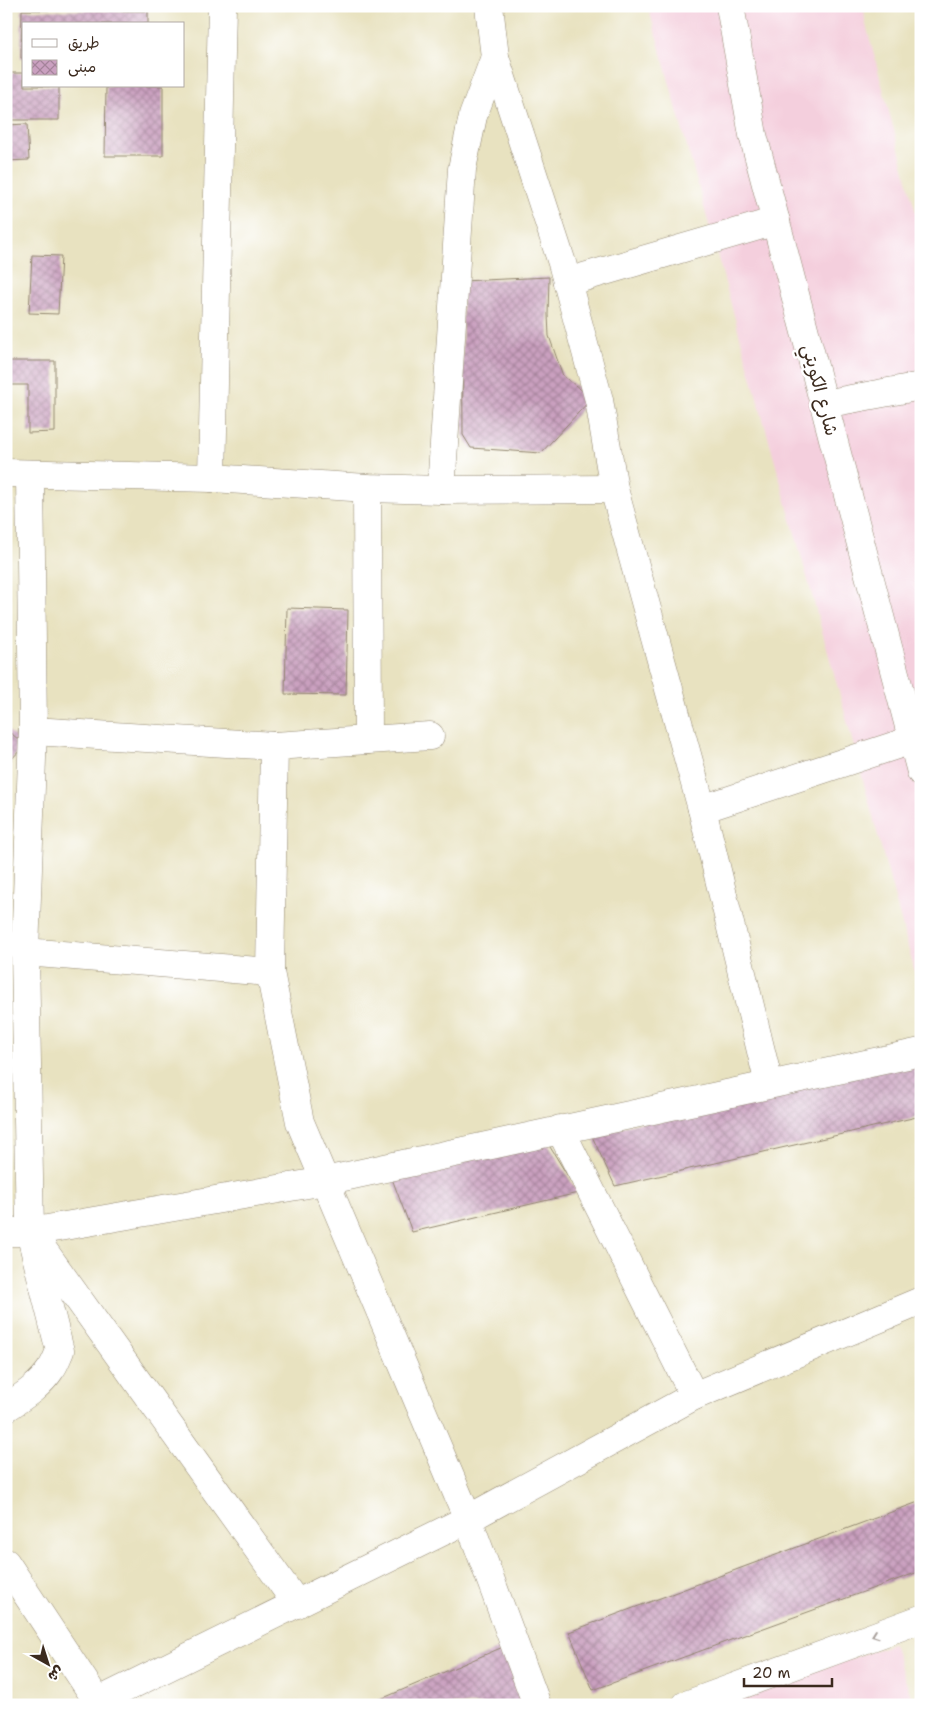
<svg xmlns="http://www.w3.org/2000/svg" width="927" height="1711" font-family="'Shantell Sans','Playpen Sans Arabic',sans-serif">
<style>
.built{fill:#f4cfdd}
.building{fill:url(#building-cross-hatch)}
.lines{fill:none;stroke-linecap:round;stroke-linejoin:round}
.minor-casing{stroke:#92866f;stroke-width:29}
.minor{stroke:#fff;stroke-width:28}
.oneway{stroke:#a79f9a}
.labels{text-anchor:middle;stroke-width:5;stroke-linejoin:round;paint-order:stroke}
.street-label{font-size:18px;fill:#3b2a1e;stroke:#fff}
</style>
<defs>
<pattern id="building-cross-hatch" width="8" height="8" patternUnits="userSpaceOnUse" patternTransform="scale(1.25)"><rect width="8" height="8" fill="#caa0c0"/><path d="M0 0l8 8M0 8l8-8" fill="none" stroke="#a5839b"/></pattern>
</defs>
<rect width="100%" height="100%" fill="#fff"/>
<filter id="ink" filterUnits="userSpaceOnUse"><feTurbulence type="fractalNoise" baseFrequency=".02" numOctaves="2"/><feDisplacementMap in="SourceGraphic" scale="10" xChannelSelector="R" yChannelSelector="G"/><feConvolveMatrix kernelMatrix="1 2 1 2 8 2 1 2 1" color-interpolation-filters="sRGB"/></filter>
<filter id="wash" filterUnits="userSpaceOnUse"><feTurbulence type="fractalNoise" baseFrequency=".0096" numOctaves="4" result="noise"/><feDisplacementMap in="SourceGraphic" scale="20" xChannelSelector="R" yChannelSelector="G"/><feGaussianBlur stdDeviation="1.12" result="paint"/><feColorMatrix in="noise" values="0 0 0 0 0 0 0 0 0 0 0 0 0 0 0 0 0 1.4 0 .05"/><feComposite in="paint" operator="in"/></filter>
<g filter="url(#wash)">
<rect width="100%" height="100%" fill="#e8e2c0"/>
<g class="built">
<path d="M648,6H864L865,21L921,232V995L844,710Z"/>
<path d="M893,1644L914,1705H716Z"/>
</g>
<g id="blocks">
<g class="building">
<path d="M22,10L148,11V24H24V58H21Z"/>
<path d="M7,73H24V86H59V120H7Z"/>
<path d="M106,86H163V156H105Z"/>
<path d="M27,124L29,160L6,161V125Z"/>
<path d="M32,255L61,256L58,314L29,313Z"/>
<path d="M549,277L548,315L549,336L563,376L592,398L541,453L471,448L463,435L462,281Z"/>
<path d="M6,361H55V432L28,433V385H6Z"/>
<path d="M287,608L348,610L346,695L285,694Z"/>
<path d="M6,729L25,745L6,765Z"/>
<path d="M921,1059V1116L615,1186L591,1134Z"/>
<path d="M547,1142L578,1193L412,1232L391,1176Z"/>
<path d="M921,1501V1571L593,1690L569,1632Z"/>
<path d="M503,1647L525,1705H367Z"/>
</g>
</g>
</g>
<g filter="url(#ink)">
<use href="#blocks" fill-opacity="0" stroke="#92866f" stroke-width="1"/>
<g class="lines">
<g class="minor-casing">
<g id="minor">
<path d="M489,6L495,57L562,263L599,400L614,489L702,809L769,1084"/>
<path d="M730,6L753,135L921,772"/>
<path d="M567,282L776,221"/>
<path d="M824,404L921,386"/>
<path d="M6,473L212,478L367,488L441,490L614,489"/>
<path d="M212,478L222,6"/>
<path d="M367,488L368,740"/>
<path d="M441,490L462,169L473,116L495,57"/>
<path d="M33,731L274,746L270,972L300,1122L468,1519L537,1705"/>
<path d="M274,746L430,736"/>
<path d="M702,809L921,737"/>
<path d="M25,952L270,972"/>
<path d="M560,1129L694,1396"/>
<path d="M6,1232H30L325,1181L921,1052"/>
<path d="M39,1244L297,1604"/>
<path d="M6,1408C22,1397 40,1386 51,1369C55,1364 57,1357 60,1351L30,1232L25,952L33,731L30,474"/>
<path d="M6,1563L98,1702"/>
<path d="M91,1705L468,1519L694,1396L921,1301"/>
<path d="M686,1705L921,1619"/>
</g>
</g>
<use href="#minor" class="minor"/>
</g>
<defs><path id="oneway-chevron" d="M-2-3.5L2.5 0L-2 3.5" fill="none" stroke-width="1.6" stroke-linecap="round" stroke-linejoin="round" transform="scale(1.25)"/></defs>
<use class="oneway" href="#oneway-chevron" transform="translate(875 1635) rotate(160)"/>
</g>
<g class="labels">
<g class="street-label">
<text transform="translate(820 390) rotate(75)" y="6">شارع الكويتي</text>
</g>
</g>
<rect width="927" height="1711" fill="none" stroke="#fff" stroke-width="25"/>
<rect x="22" y="22" width="162" height="65" fill="#ffffff" stroke="#b1aaa5"/>
<rect x="32" y="39" width="25" height="8" fill="#ffffff" stroke="#b1aaa5"/>
<text x="68" y="48" font-size="15" fill="#3b2a1e">طريق</text>
<rect x="32" y="60" width="25" height="15" fill="url(#building-cross-hatch)" stroke="#b1aaa5"/>
<text x="68" y="72" font-size="15" fill="#3b2a1e">مبنى</text>
<g transform="translate(48 1664) rotate(141)" stroke="#ffffff" stroke-width="4" paint-order="stroke">
<path d="M0-4L9 19L0 12L-9 19Z" fill="#3b2a1e"/>
<text y="-8" font-size="14" font-weight="bold" text-anchor="middle" fill="#3b2a1e">ش</text>
</g>
<path d="M744 1678v8h88v-8" fill="none" stroke="#3b2a1e" stroke-width="2.5"/>
<text x="752" y="1678" font-size="15" fill="#3b2a1e" stroke="#ffffff" stroke-width="4" paint-order="stroke">20 m</text>
</svg>
